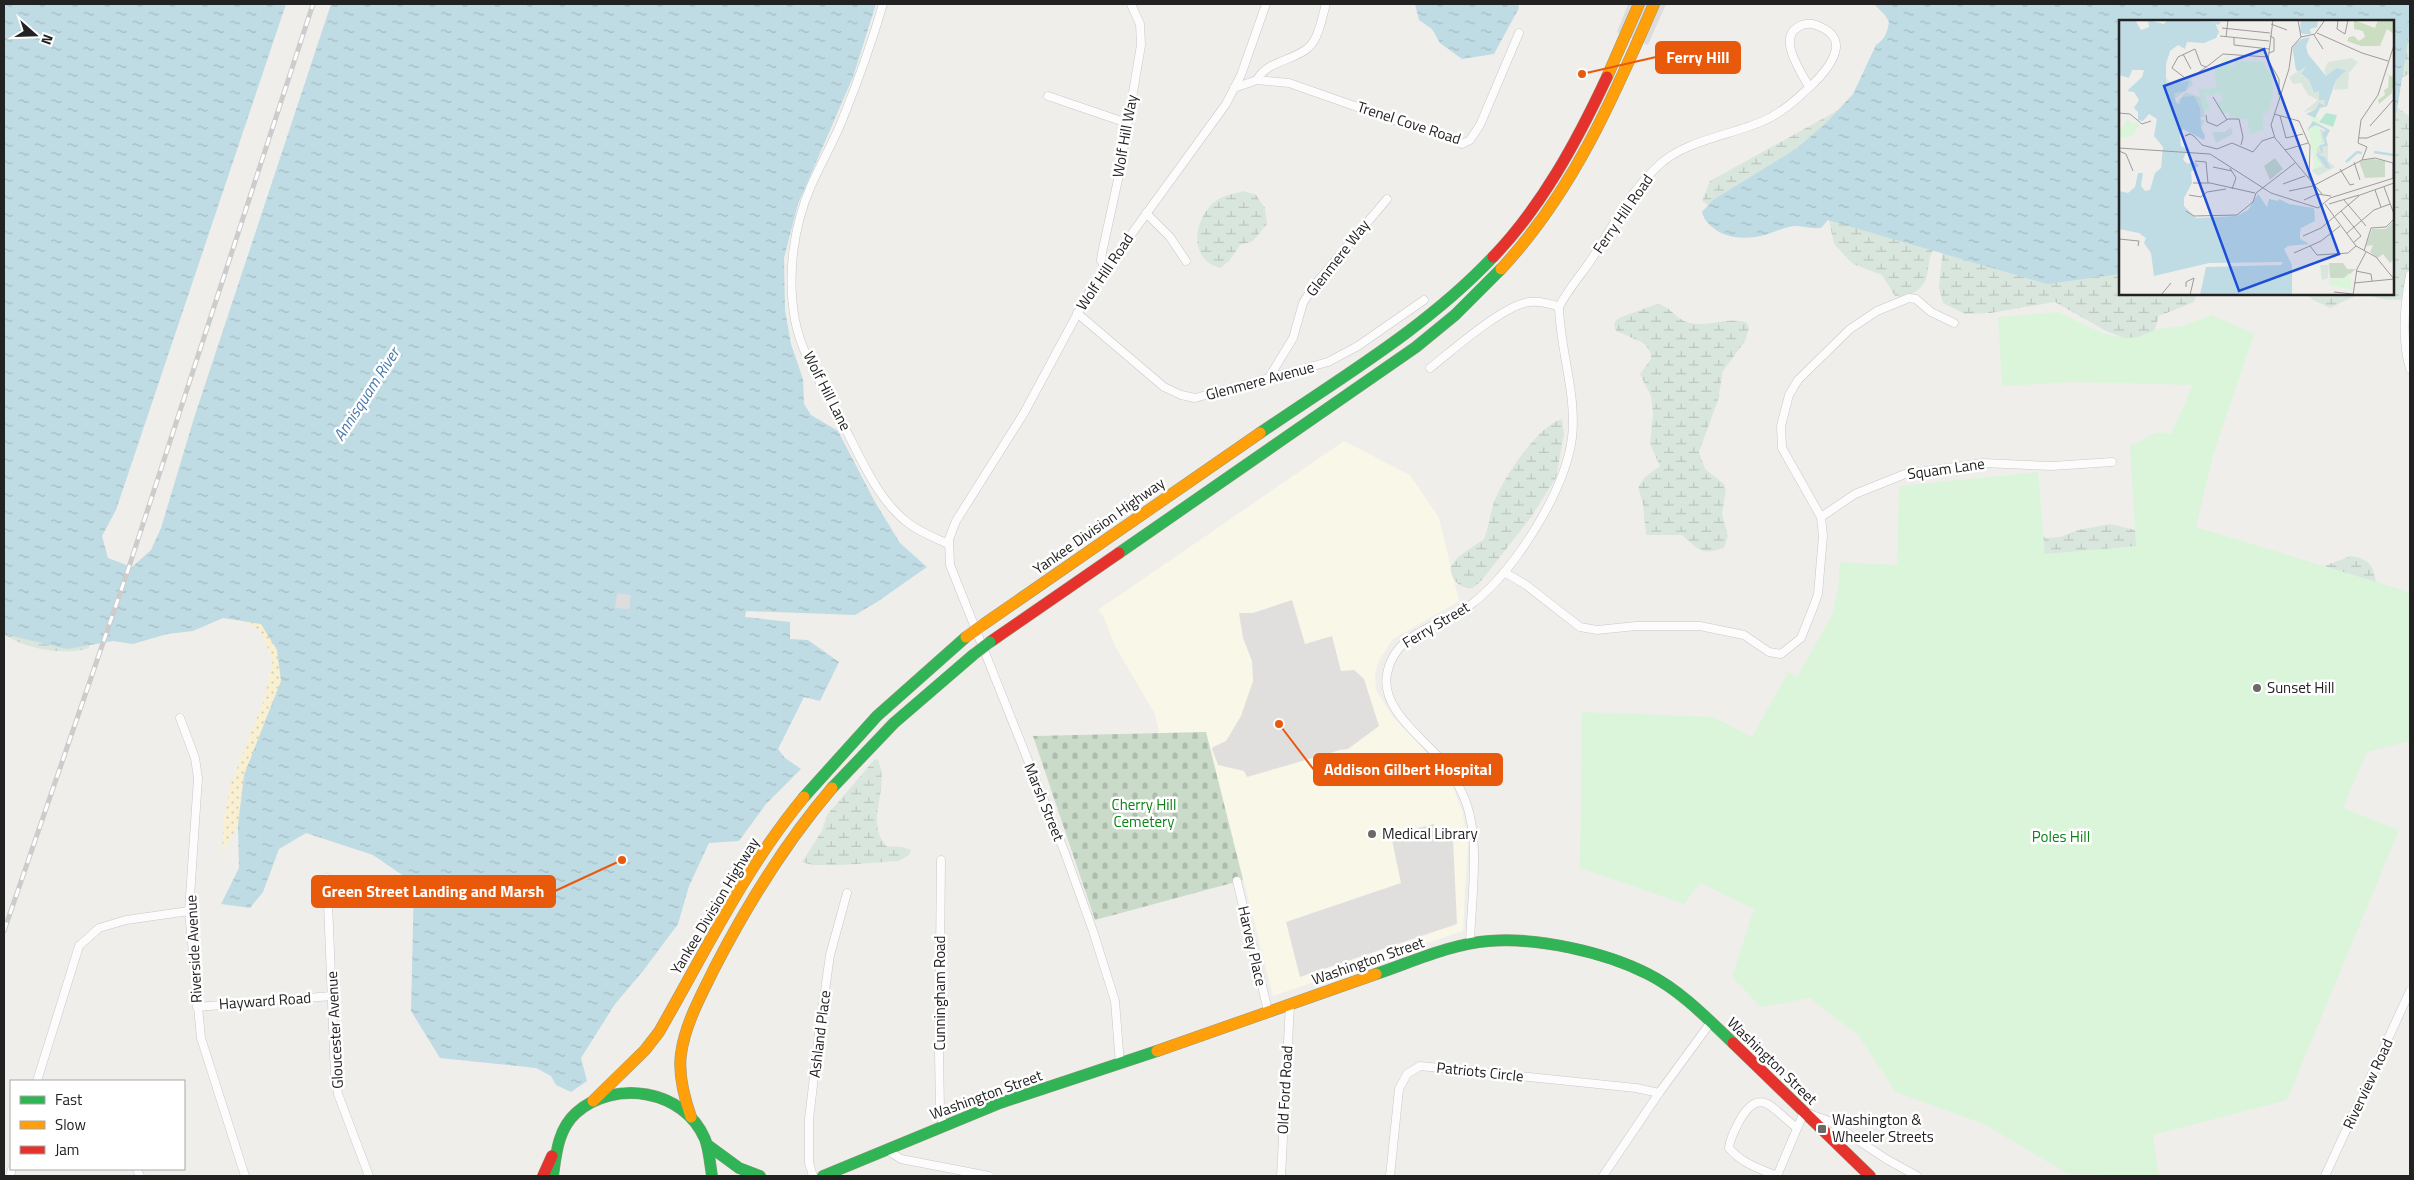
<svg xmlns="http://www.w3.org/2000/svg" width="2414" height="1180" font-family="'Titillium Web',sans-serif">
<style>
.education{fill:#f8f7e8}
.wetland{fill:url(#wetland-marsh)}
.sand{fill:url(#sand-dots)}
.cemetery{fill:url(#cemetery-stones)}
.park{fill:#daf5da}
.parking{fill:#e0dfde}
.water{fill:url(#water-ripples)}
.pier{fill:#dedddd}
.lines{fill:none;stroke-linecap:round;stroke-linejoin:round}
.street-casing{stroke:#c9c8c7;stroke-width:9}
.fast-casing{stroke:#999a82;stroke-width:12}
.slow-casing{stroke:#999a82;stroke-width:12}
.jam-casing{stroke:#999a82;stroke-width:12}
.street{stroke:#fdfcfc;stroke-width:8}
.fast{stroke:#30b455;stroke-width:11}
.slow{stroke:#ff9f0a;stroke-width:11}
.jam{stroke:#e5322d;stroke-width:11}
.rail-casing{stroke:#ccc;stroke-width:5}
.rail{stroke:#fff;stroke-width:3;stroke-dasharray:9;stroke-linecap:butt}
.fast-bridge-casing{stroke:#c5a2ac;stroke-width:12;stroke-linecap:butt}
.slow-bridge-casing{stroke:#c5a2ac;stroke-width:12;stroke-linecap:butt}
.fast-bridge{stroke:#30b455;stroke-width:11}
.slow-bridge{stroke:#ff9f0a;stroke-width:11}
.poi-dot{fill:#6a6968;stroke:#fff;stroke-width:2}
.labels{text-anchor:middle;stroke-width:5;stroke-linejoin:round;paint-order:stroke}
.street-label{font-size:15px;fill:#222;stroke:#fff}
.poi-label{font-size:15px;fill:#222;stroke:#fff;text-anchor:start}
.park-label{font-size:15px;fill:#0c8416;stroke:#fff}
.water-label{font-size:16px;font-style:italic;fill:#4a7aab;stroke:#fff}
.inset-river{fill:none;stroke:#bfdbe3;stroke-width:2.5}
.inset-road{fill:none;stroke:#9e9c9b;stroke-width:1}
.view{fill:#1d4ed8;fill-opacity:0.15;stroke:#1d4ed8;stroke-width:2.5}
.inset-edge{fill:none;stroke:#222;stroke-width:2.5}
.leader{fill:none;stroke:#e8590c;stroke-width:2}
.callout-dot{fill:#e8590c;stroke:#fff;stroke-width:2}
.callout{fill:#e8590c;stroke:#e8590c;stroke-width:2}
.callout-label{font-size:16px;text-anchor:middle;font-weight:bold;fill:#fff}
</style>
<defs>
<pattern id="wetland-marsh" width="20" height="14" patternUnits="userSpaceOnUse" patternTransform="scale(1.25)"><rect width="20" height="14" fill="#d9e6de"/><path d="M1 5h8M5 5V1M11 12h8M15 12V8" fill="none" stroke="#bac5be"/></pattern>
<pattern id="sand-dots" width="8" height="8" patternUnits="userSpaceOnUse" patternTransform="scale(1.25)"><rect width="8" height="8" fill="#f8f0d0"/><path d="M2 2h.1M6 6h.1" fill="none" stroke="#d4ceb2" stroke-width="1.8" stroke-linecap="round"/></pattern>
<pattern id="cemetery-stones" width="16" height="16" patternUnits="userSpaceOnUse" patternTransform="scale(1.25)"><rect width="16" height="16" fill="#cadbca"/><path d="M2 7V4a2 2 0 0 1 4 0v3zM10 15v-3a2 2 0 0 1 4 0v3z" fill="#adbcad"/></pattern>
<pattern id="water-ripples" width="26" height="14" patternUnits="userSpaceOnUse" patternTransform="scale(1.25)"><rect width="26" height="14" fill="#bfdbe3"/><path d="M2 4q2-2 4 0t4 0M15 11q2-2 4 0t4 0" fill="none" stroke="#a4bcc2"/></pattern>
</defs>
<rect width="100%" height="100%" fill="#f0eeeb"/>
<path class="education" d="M1344,441L1410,475L1439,518L1459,601L1392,640L1379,660L1375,674L1376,690L1392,716L1430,756L1453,787L1462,811L1468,841L1463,931L1273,996L1206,732L1159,733L1155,714L1115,646L1104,617L1098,610Z"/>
<g class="wetland">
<path d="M2410,22V73L2393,83V33Z"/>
<path d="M2120,71V294H2197L2194,302L2159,316L2153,334L2137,343L2106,331L2055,302L1990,313L1965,314L1943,303L1939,288L1944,235C1941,239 1936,243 1934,247C1922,272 1937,282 1905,298L1895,296L1882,275L1853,264L1834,244L1829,220L1833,217L1710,207L1702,201L1710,181L1851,103Z"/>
<path d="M2393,104L2410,117V298C2394,302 2380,299 2364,294H2393Z"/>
<path d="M1243,191L1256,195L1265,208L1267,224L1253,241L1240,245L1229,261L1220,268C1187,259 1193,217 1217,200C1224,195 1235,194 1243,191Z"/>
<path d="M2307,294H2359L2330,308L2313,300Z"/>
<path d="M1657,304C1669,305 1676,319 1687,322C1707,329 1728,315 1747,323L1749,328L1745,341L1723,371L1718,400L1699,452L1705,469L1724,484L1726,490L1722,514L1728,536L1724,548C1701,556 1699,550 1682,535H1646L1643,504L1638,487L1645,477L1660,466L1650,444L1653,414L1651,396L1640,374L1651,359V353L1644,343L1616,331L1614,325L1616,320L1621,317Z"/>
<path d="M1562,419L1564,434L1556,478L1531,517L1482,580L1473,588C1461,590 1449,579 1451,566L1459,556L1484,539C1489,527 1490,514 1494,502C1503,479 1537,426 1562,419Z"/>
<path d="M2110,524L2148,533L2161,543L2061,596L2031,533L2047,538L2060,537L2078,530Z"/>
<path d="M2351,556C2372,560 2373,566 2377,586L2324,566Z"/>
<path d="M4,634L90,636L89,648C65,656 24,649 4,634Z"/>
<path d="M875,759L878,760C891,790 864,819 886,846L902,847L911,850L909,855L899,861L842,865H812L802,862L822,831L827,815Z"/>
</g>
<path class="sand" d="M234,614L272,623L283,676L240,822L222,852L224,820L230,786L264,700L273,660L260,631Z"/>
<path class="cemetery" d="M1206,732L1243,880L1095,920L1033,736Z"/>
<path class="park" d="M2058,312L2104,334L2124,338L2138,337L2158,329L2182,326L2212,315L2254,334L2213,455L2196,527L2406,591L2410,597V741L2367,752L2343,808L2399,830L2287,1100L2153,1135L2159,1176L2068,1174L1984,1124L1896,1092L1858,1035L1810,998L1761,1007L1732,977L1754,909L1700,883L1684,904L1580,868L1582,712L1713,717L1752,737L1788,672L1797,677L1832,615L1838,589L1840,562L1897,565L1899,486L2038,472L2045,554L2136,546L2130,445C2148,441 2150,428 2171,434L2193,385L2075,382L2002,386L1998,317Z"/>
<g class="parking">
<path d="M1292,600L1305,644L1332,636L1341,671L1354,670L1364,679L1379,726L1348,749L1340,750L1247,777L1244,771L1218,765L1212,749L1213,747L1226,741L1241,716L1253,681L1252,661L1243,638L1239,613H1253Z"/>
<path d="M1434,824L1436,836L1453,840L1457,924L1300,977L1286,922L1401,883L1391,835Z"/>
</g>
<g class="water">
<path d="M4,4H286L116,510L102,536L108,558L132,567L151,550L161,528L194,418L331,4H876L853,77L798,204L784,258L785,310L791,344L803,379L804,404L811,415L838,431L875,502L900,543L927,567L877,602L855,615L746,611L745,617L790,622V639L808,640L839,662L820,701L804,697L778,749L785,758L801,769L766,804L739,841L709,843L689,886L678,924L643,971L615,1004L581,1058L587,1081L571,1092L556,1085L551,1076L536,1068L440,1058L411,1011L414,883L373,855L306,833L279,849L263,892L250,908L221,904L239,868L238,825L244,775L281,681L277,650L261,624L223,618L193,631L167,634L133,644L113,641L67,649L4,634Z"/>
<path d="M1415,4H1518L1519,8L1494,54L1462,59L1440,43L1432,29L1419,20Z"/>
<path d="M1874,4H2410V28L2393,135V21H2120V274L2047,284L1828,220L1821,228C1810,229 1804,226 1794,226C1785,227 1777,231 1768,234C1752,239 1730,240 1716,230C1709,225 1704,220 1702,212L1713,200L1796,149L1826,123L1853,94L1876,45C1885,39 1887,33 1889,22L1885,15Z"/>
</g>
<g class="pier">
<path d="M1628,4H1666L1648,45L1617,32Z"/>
<path d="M617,593L631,595L629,609L615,608Z"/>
</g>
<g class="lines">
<g class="street-casing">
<g id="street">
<path d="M883,4C872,42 858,81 843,118C834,141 821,163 811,186C793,227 787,276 795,320C802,358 827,392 844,426C861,459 878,500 908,523C920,532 935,538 948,544"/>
<path d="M1257,80C1267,60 1295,61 1309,47C1319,38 1322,17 1326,4"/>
<path d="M1234,88L1257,80L1289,83L1397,121L1445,135L1462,144L1470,140L1480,125L1519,33"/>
<path d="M1048,96L1127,123"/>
<path d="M1146,213L1170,237L1186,261"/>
<path d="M1105,269L1101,260L1102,253L1119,175L1141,45L1140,24L1131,4"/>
<path d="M2410,275C2404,306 2401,338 2410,369"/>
<path d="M1077,313L1164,387L1181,395L1195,398L1328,362L1358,346L1424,300"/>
<path d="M1430,368C1453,350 1502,306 1529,302C1539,301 1549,303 1559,307"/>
<path d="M1270,376L1293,338L1303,303L1313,287L1387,199"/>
<path d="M1821,517L1855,494L1905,474L1983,463L2052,466L2112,462"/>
<path d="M1504,572L1526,585L1580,627L1597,630L1636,626H1700L1744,635L1769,652L1781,654L1801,638L1813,608L1818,594L1823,536L1821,517L1782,448L1781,426L1789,395L1798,380L1850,329L1877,311L1909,298L1916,299L1931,312L1954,323"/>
<path d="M180,718L195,758L198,778L189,911L201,1038L245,1176"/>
<path d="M941,860L939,1052L940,1110L943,1125"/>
<path d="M327,878L335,1076L338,1094L369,1176"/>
<path d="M1237,881L1268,1011"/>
<path d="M1470,944C1471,899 1482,836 1463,795C1458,784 1452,772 1444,763C1424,739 1380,709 1387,674C1395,630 1443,627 1473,603C1515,570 1565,491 1572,438C1577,394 1560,350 1559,307C1568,289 1582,274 1593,257C1613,226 1631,190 1659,165C1684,141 1731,135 1763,121C1782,113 1799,97 1814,83C1823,74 1834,62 1836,48C1837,35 1827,29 1816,25C1810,23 1803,24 1798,27C1777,39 1802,73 1809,87"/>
<path d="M197,1007L332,996"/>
<path d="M1120,1064L1115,1001L1093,931L1065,853L950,565L949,539L956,521L1024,413L1088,294L1226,104L1241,75L1266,4"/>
<path d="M37,1081L79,946L99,928L126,920L189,911"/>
<path d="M887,1150L901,1159L989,1176"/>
<path d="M138,1172L140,1176"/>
<path d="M10,1176L12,1169"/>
<path d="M813,1176L809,1163V1119L820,1026L830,955L847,893"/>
<path d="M1281,1176L1290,1004"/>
<path d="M1390,1176L1399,1089L1407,1074L1420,1066L1636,1088L1659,1093"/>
<path d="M1603,1176L1659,1093L1711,1022"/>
<path d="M1777,1176L1804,1112L1829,1121L1886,1159L1917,1176"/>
<path d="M1777,1176C1760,1169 1741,1163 1729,1148C1730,1137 1736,1128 1741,1118C1761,1085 1774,1111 1797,1128"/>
<path d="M2325,1176L2410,991"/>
</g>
</g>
<g class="fast-casing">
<g id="fast">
<path d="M1260,433C1340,378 1426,328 1493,257"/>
<path d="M1119,553L1416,347L1455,315L1501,269"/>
<path d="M832,788L894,723L973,655"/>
<path d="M804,797L877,716L966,637"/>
<path d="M1376,974C1412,962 1450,944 1489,941C1537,937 1605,952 1648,974C1680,990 1708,1019 1733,1043"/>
<path d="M709,1146L739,1168L760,1176"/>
<path d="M553,1176C556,1154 558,1129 576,1113C614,1079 684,1089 705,1139C709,1149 710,1164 712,1176"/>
<path d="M823,1176L1000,1103L1157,1051"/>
</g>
</g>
<g class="slow-casing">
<g id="slow">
<path d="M1607,77L1639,4"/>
<path d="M1501,269C1572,193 1613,99 1654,4"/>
<path d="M984,624L1260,433"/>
<path d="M1157,1051L1376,974"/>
<path d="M593,1101L645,1050L659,1032C705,952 745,868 804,797"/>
<path d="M691,1117C684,1097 678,1075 681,1054C685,1024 701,996 714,969C747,905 785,843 832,788"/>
</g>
</g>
<g class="jam-casing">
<g id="jam">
<path d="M1493,257C1542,206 1577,141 1607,77"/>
<path d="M990,642L1119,553"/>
<path d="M1733,1043L1870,1176"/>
<path d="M543,1176L552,1156"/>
</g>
</g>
<use href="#street" class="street"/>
<use href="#fast" class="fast"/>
<use href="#slow" class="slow"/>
<use href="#jam" class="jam"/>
<g class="rail-casing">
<path id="rail" d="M4,931L126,576L313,4"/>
</g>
<use href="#rail" class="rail"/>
<g class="fast-bridge-casing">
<path id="fast-bridge" d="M973,655L990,642"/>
</g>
<g class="slow-bridge-casing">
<path id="slow-bridge" d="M966,637L984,624"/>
</g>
<use href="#fast-bridge" class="fast-bridge"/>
<use href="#slow-bridge" class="slow-bridge"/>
</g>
<g class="poi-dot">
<circle cx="2257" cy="688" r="5"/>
<circle cx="1372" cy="834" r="5"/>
<rect x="1817" y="1124" width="10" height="10" rx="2.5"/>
</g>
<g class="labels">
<g class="street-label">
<text transform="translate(1409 123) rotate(18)" y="5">Trenel Cove Road</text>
<text transform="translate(1125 136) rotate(-80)" y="5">Wolf Hill Way</text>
<text transform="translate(1623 214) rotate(-55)" y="5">Ferry Hill Road</text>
<text transform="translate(1338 258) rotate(-52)" y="5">Glenmere Way</text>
<text transform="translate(1105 272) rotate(-56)" y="5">Wolf Hill Road</text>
<text transform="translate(1260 381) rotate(-15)" y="5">Glenmere Avenue</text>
<text transform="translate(827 391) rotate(63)" y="5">Wolf Hill Lane</text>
<text transform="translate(1946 469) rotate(-8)" y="5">Squam Lane</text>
<text transform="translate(1099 526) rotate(-35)" y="5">Yankee Division Highway</text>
<text transform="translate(1436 625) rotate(-31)" y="5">Ferry Street</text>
<text transform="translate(1044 802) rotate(68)" y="5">Marsh Street</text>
<text transform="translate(715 906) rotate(-59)" y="5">Yankee Division Highway</text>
<text transform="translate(1252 946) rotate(77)" y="5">Harvey Place</text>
<text transform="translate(194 949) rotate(-93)" y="5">Riverside Avenue</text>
<text transform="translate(1368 961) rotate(-19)" y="5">Washington Street</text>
<text transform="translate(940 993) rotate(-90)" y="5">Cunningham Road</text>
<text transform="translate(265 1001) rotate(-4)" y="5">Hayward Road</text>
<text transform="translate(335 1030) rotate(-93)" y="5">Gloucester Avenue</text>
<text transform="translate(820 1034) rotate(-83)" y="5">Ashland Place</text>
<text transform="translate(1772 1061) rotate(44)" y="5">Washington Street</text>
<text transform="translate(1480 1072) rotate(6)" y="5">Patriots Circle</text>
<text transform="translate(2368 1084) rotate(-65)" y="5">Riverview Road</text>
<text transform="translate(1285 1090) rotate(-87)" y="5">Old Ford Road</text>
<text transform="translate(986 1095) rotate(-20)" y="5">Washington Street</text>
</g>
<g class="poi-label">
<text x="2267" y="693">Sunset Hill</text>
<text x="1382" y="839">Medical Library</text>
<text x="1832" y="1125">Washington &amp;<tspan x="1832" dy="17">Wheeler Streets</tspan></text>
</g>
<g class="park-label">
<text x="1144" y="810">Cherry Hill<tspan x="1144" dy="17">Cemetery</tspan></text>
<text x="2061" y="842">Poles Hill</text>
</g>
<g class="water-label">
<text transform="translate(366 394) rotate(-57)" y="6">Annisquam River</text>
</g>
</g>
<g transform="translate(2119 20)">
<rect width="275" height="275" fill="#f0eeeb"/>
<path d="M235,0L256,8L259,0H275V14L268,9L261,26H242L228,21L230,17L235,16L240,21L246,17L244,11L235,9ZM266,54L275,57V71L273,69V73L260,84L259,80L266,75L265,70L269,68L270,56Z" fill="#cbdec1"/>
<path d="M233,38L239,42L230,53L229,69L215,70L217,60L226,49L219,48L207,56L205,51L209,42ZM176,44L182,51L187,46L182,55L190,60L195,73L200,71V79H206V85L202,83L197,89L184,92L199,80L189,75L182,63L174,64L170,57L178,52ZM45,55L54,66L57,60L71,57L74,65L57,78L46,65ZM67,72L83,78L86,96L77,99L86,100L82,108L84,120L71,110L58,82ZM191,105L207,111L206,123H202V132L197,134L206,147L212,148L199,135L203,133V127L209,126V141L216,147L199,156L193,151L197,146L193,117L188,109ZM112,107L114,114L97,123L93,112H106ZM201,245H210L209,258L203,260Z" fill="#d9e6de"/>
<path d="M156,138L164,149L151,160L145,146ZM254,139L266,141V157L246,158L240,141ZM275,200V239L271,243L264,234L259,238L251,232L254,225L247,226L253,209H267ZM210,243H224L228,249H237L226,258H211Z" fill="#cadbca"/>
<path d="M110,34L113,35L107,40L111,46L116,47V41L143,42L150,52L153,51L154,76L149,93L143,94L145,110L131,114L128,99L111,97L109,92L102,94L97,83L104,80L100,72L92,76L85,73L91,89L85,91L83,86L79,69L97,68L96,48ZM199,97L203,123L198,128L197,137L204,146L196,149L190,112L193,98ZM8,98L14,104L18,102L20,107L11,117H0V107L5,106ZM230,253L233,270L211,265L210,259L225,258Z" fill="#daf5da"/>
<path d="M207,93L218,95L214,107L200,102Z" fill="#b7e6d2"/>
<path d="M0,0H16L22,10L30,7L29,0L45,4L48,0L102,2L99,5L96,3L100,12L97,18L85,23L68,22L66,29L59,25L51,31L47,44V65L70,61L67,71L55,73L57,82L60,85L63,77L75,76L81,88L82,108L86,116L85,120L64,109L61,115L62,126L68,129L64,140L69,144L74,141L80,145L72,152L73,163L65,178V186L77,198L118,196L129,190L139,174L148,187L150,179L159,181L160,179L170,184L195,188L196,201L182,208L181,212V219L190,224L169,226L165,229L173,245V275H81L87,247L162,245L164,242L90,243L35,256L32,233L25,223L27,218L20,213L0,209V171L9,173L16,167L19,153H24L22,166L26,171L31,170L36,153L42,148L44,127L35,116L38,99L30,94L24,101L19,100V92L15,88L20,80L15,72L8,71L23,57L25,50H13L10,58L0,55ZM182,0H199L198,7L191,9L192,14H184L181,12ZM191,17L187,26L189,34L207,56L218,48L227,50L217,60L208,86L201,88L196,98L187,94L197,89L200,83L206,85V80H200V71L195,73L190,60L182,54L187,46L181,51L177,50L174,32V26L182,19ZM194,101L211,110L207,118L209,126L203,127L204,132L199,135L206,137L212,149L207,148L197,134L202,132L200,126L206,123L203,113L207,110L197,105L189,109Z" fill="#bfdbe3"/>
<path class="inset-river" d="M255,132L275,135M227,142L238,132L243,133"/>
<path class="inset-road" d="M154,0L149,40L160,59V75M179,0L182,17M219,0L218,9L226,14L229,0M152,4L168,10M103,8L151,13M198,13L243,33L269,41M195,15L204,29M101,16L150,21M107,17L109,0M115,17V25L150,29M150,33L155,31V18L151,16M64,34L72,49M87,47L82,45L76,29L59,37L53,48L66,58L76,55L90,45L104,34L149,37M94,77L108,100M0,93L11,94L23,104L32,101M155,94L180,101L191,126L190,158M87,95L88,102L98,106L109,99H120L124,117L122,125M161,96L167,118L184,114M251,106L275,79M71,114L66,116L70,114H71L73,115L76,117L83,125L98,129M240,118H248L271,109M0,128L91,134L152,173L199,188L211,178L275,158M98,129L113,123L134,132L143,121L155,117M166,130L189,123M0,131L7,134L14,151M243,140L248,127L239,123L242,100L259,75L275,25M76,141L87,142L89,163M235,142L241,160M274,143V159M94,147L113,151M111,148L117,158L113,169M221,149L231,165L235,164M74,163H91L136,173M164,164L186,156M265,167L275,194M256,170L262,187M170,171L194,166L243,140L256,138L274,143M137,173L176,143M203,174L156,118L152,105L170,49L173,27L182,17L196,14L206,0M70,175L82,177L88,172L107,169M185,180L198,174L212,176M225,180L247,206M206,184L237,226L257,237L275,259M210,184L240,175M67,191L75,196L118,195L134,182L137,173M222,191L242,216L234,223M228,213L255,190L271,184M184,216L202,208L241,175L275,163M0,219L20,221L19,226M191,226L198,235L229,233L237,226M245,231L252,208L267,207L275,199M175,233L202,221L221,206M237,251L252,254L253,261M235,263L275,259M67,267V262L75,258L71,275M215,272L234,274M42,275L52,263M234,275L238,249L247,232"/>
<path class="view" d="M145,29L220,234L120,271L45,66Z"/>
<rect width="275" height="275" class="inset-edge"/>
</g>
<path class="leader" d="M1582 74L1656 57M1279 724L1314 770M622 860L555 891"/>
<g class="callout-dot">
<circle cx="1582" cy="74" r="5"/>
<circle cx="1279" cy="724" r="5"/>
<circle cx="622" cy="860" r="5"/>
</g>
<g class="callout">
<rect x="1656" y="42" width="84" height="31" rx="5"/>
<rect x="1314" y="754" width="188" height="31" rx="5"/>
<rect x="312" y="876" width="243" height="31" rx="5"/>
</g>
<g class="callout-label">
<text x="1698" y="63">Ferry Hill</text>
<text x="1408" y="775">Addison Gilbert Hospital</text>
<text x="433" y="897">Green Street Landing and Marsh</text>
</g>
<rect width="2414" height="1180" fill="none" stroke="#222222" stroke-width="10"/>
<rect x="10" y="1080" width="175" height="90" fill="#ffffff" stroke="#a7a7a7"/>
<rect x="20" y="1096" width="25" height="8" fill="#30b455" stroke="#a7a7a7"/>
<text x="55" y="1105" font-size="15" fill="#222222">Fast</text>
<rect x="20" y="1121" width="25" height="8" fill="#ff9f0a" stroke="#a7a7a7"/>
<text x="55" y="1130" font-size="15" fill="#222222">Slow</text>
<rect x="20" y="1146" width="25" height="8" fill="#e5322d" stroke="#a7a7a7"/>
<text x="55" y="1155" font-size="15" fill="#222222">Jam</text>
<g transform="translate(35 35) rotate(110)" stroke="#ffffff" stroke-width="4" paint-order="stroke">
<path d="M0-4L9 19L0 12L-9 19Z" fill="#222222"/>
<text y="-8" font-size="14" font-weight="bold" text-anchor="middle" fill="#222222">N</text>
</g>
</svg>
